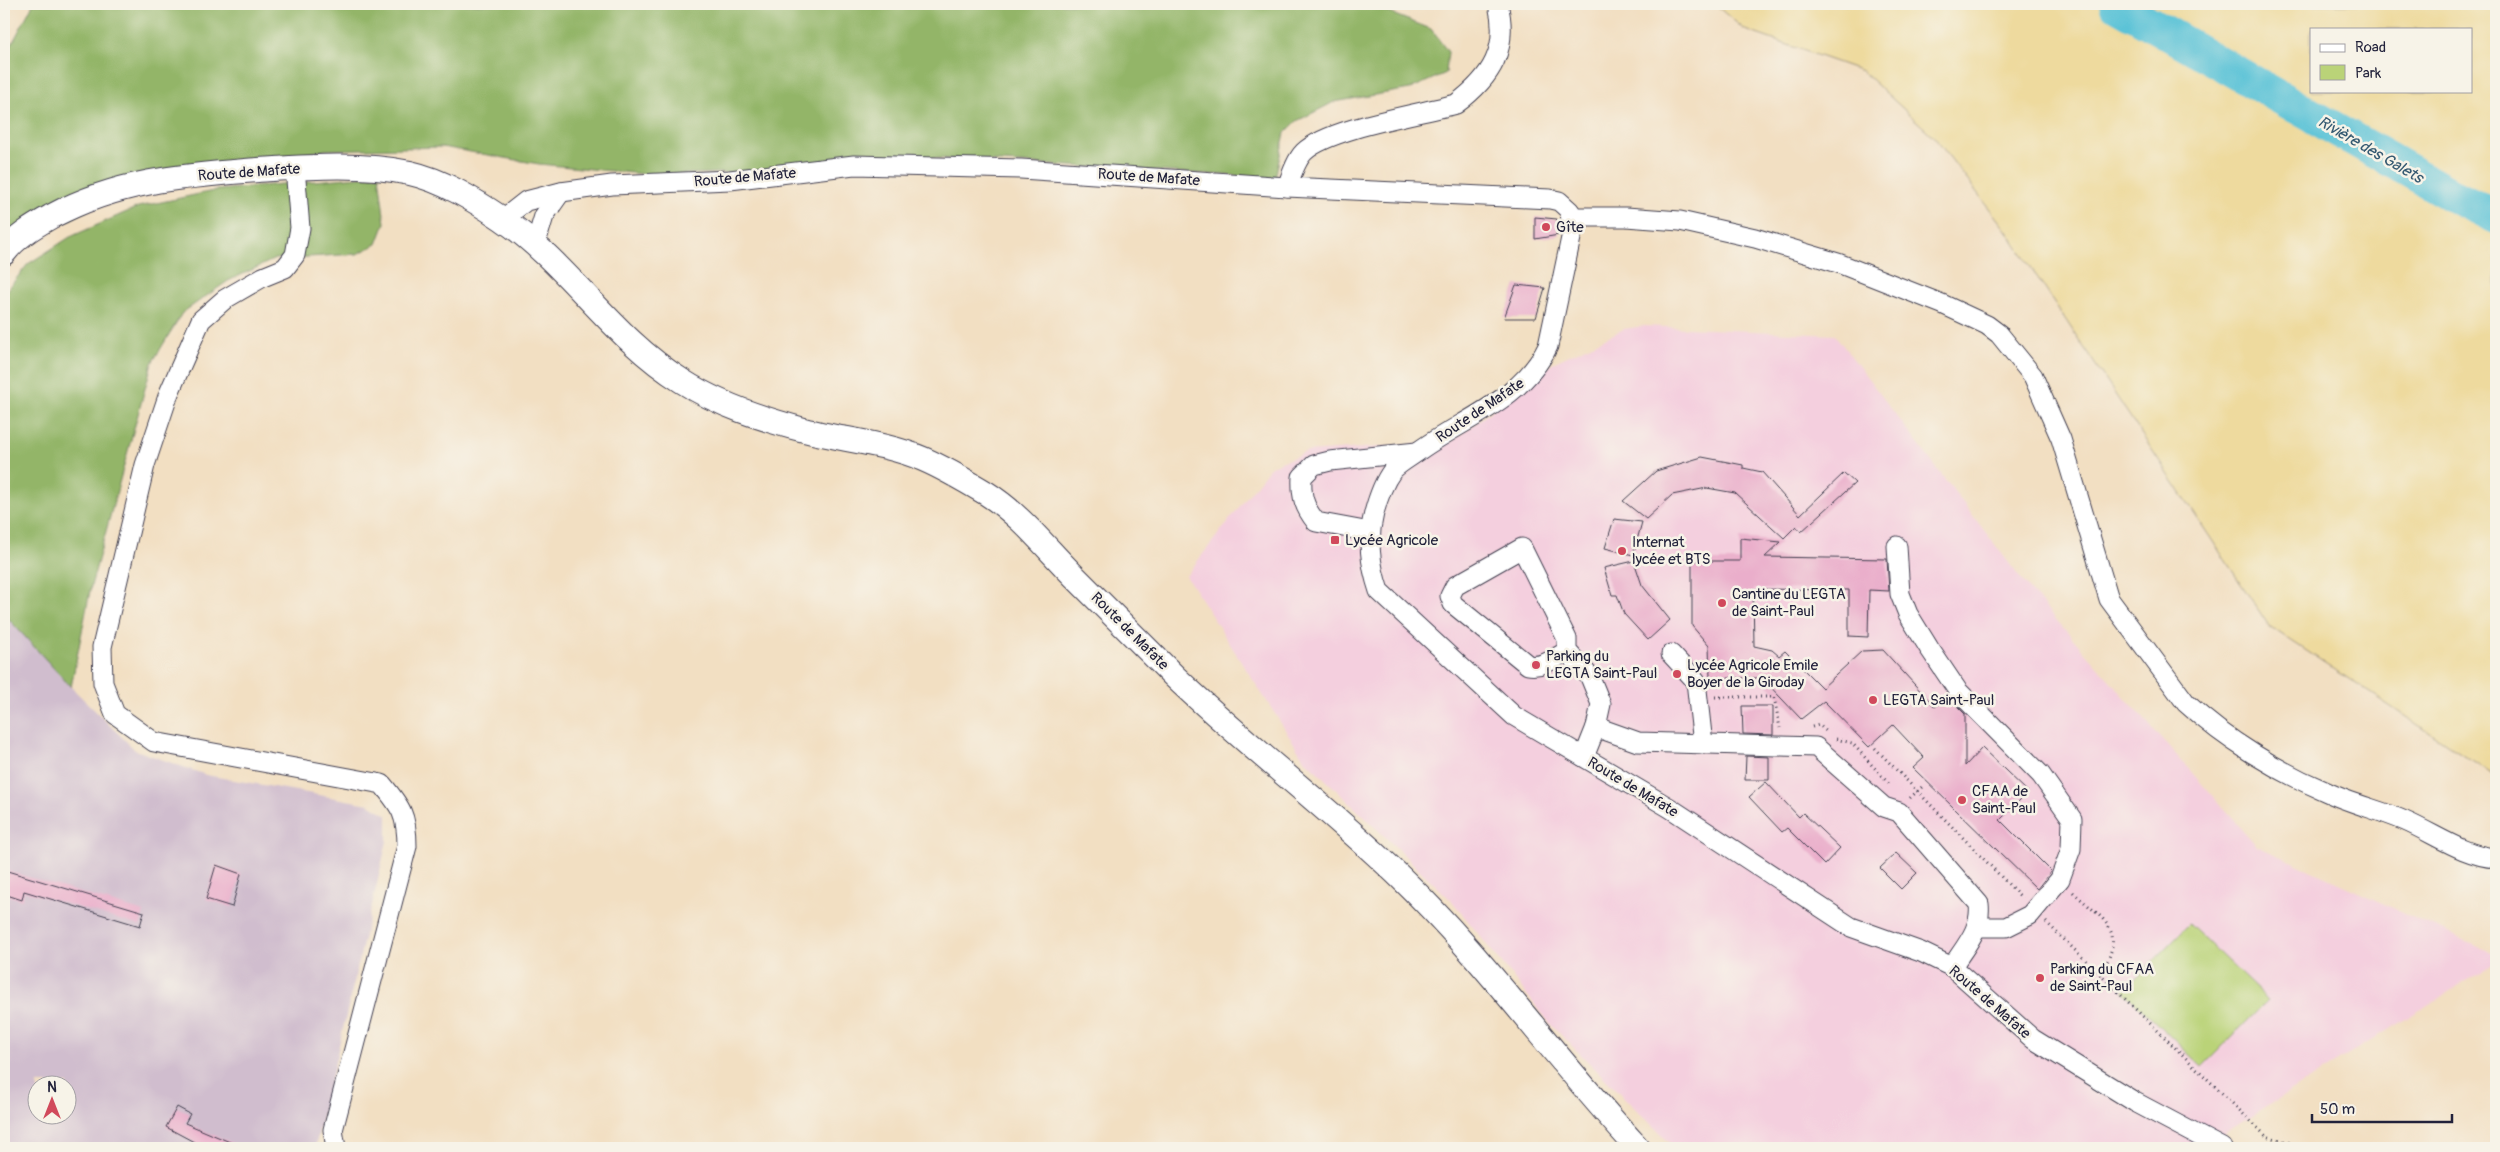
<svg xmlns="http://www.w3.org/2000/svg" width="2500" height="1152" font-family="Pangolin,sans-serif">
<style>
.built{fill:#f4cfde}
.industrial{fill:#d0bdce;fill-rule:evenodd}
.green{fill:#bad378;stroke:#6e7a5a}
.forest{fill:#93b568;stroke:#5a6c52}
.sand{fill:#eeda9e;stroke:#887e6c;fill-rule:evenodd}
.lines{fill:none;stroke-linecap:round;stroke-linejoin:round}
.river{stroke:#5bc3d7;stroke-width:34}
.building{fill:#eaaecb}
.minor-casing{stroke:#413e4f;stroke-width:21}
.major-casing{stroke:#413e4f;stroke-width:26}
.path{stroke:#413e4f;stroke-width:3;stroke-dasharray:1 4;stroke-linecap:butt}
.minor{stroke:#fff;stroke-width:19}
.major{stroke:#fff;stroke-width:24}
.poi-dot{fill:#d1495b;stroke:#f7f3e8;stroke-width:2}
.labels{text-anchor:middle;stroke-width:5;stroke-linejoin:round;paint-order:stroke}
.street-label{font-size:15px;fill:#22223b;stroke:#f7f3e8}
.poi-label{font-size:15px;fill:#22223b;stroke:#f7f3e8;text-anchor:start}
.water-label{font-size:16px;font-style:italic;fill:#365a72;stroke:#f7f3e8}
</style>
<rect width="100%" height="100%" fill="#f7f3e8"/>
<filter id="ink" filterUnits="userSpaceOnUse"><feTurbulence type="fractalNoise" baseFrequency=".02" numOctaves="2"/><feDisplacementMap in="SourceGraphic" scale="10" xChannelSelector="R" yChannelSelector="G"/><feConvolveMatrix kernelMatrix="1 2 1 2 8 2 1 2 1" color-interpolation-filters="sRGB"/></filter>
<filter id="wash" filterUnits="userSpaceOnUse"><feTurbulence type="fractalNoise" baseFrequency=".0096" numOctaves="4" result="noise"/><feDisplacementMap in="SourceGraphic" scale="20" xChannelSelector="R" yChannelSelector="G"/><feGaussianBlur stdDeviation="1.12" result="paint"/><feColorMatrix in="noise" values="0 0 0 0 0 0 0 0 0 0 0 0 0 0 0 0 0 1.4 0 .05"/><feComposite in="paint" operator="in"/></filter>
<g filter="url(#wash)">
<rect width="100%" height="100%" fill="#f2dfc2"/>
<path class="built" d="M1644,326L1835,335L2028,588L2257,846L2496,955V962L2201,1148H1675L1551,1025L1452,901L1304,759L1186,576L1271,466L1307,452L1451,442L1555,362L1624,329Z"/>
<path class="industrial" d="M4,614L71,687L135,750L206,775L369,804L387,815V841L315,1148H4ZM38,1084H68V1114H38Z"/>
<path class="green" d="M2189,924L2268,1000L2202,1067L2123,991Z"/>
<g class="forest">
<path d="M33,4H301L361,7L474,4H1356L1382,10L1431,29L1448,52L1446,73L1410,89L1334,102L1297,121L1285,133L1275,178L881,155L751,172L653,175L539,164L442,147L324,150L184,177L112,197L4,255V59Z"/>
<path d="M379,175L385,223L377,244L357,254L275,259L228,281L182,313L152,363L91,586L71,687L4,614V294L28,264L70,237L138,207L218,190Z"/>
</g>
<path class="sand" d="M1714,4H2496V775L2489,772L2269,626L2006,230L1934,137L1862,71L1745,30ZM2311,29H2471V91H2311Z"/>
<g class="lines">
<path class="river" d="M2116,4L2455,197L2496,217"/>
</g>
<g id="blocks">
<g class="building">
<path d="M1535,217L1557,219L1559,235L1535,239Z"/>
<path d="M1516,285L1545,288L1536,318H1504Z"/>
<path d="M1702,457L1743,465V468L1762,472L1800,515L1844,473L1855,483L1801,532L1796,526L1784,538L1735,493L1707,488L1672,495L1646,519L1623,501L1656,471Z"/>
<path d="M1614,519L1642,522L1633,555L1605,548Z"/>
<path d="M1740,538L1781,542L1765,557L1887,559L1889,591L1869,590L1868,637L1849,636V590L1753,589L1754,646L1772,650L1779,656L1785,651L1822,688L1862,651L1883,650L1935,707L1948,697L1965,714V766L1982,748L2028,792L2000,820L2051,871L2037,889L1913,768L1924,758L1893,725L1869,747L1824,701L1801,719L1762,678H1710L1709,646L1692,626V561H1740Z"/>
<path d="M1634,561L1642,585L1670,620L1648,640L1624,614L1617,595H1612L1604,568Z"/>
<path d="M1742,706H1773V735L1743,734Z"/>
<path d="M1746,756L1769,757V780H1745Z"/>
<path d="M1766,782L1799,817L1803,813L1840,848L1824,865L1787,828L1782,832L1749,797Z"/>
<path d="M1896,853L1917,873L1901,889L1880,868Z"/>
<path d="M216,865L241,874L232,907L206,899Z"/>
<path d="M4,870L144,912L140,926L24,891L22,900L4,894Z"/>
<path d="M177,1107L190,1114L185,1123L244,1148H192L194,1142L166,1127Z"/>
</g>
</g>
</g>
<g filter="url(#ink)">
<use href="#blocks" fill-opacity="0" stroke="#413e4f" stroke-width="1"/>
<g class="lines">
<g class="minor-casing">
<g id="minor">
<path d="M295,168L300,228L295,255L285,268L263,277L225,299L201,320L169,393L145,465L102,647L103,683L115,714L154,742L382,784C401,807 407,815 407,846L333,1130L336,1148"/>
<path d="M1287,187C1291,176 1296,160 1304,152C1329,128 1419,114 1456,104C1492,77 1509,49 1498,4"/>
<path d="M1572,217H1626L1680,221L1755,238L1838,263L1942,304L1987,325L1999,334L2033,376L2061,439L2109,599L2186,703C2226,740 2277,771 2327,792C2352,804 2380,810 2405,821C2435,834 2464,856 2496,858"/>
<path d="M503,219L526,201L561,192L612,185L730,180L854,165L1021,169L1287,187L1550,199L1559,201L1570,211L1572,233L1548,346C1523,399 1465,418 1420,450C1411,457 1399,463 1392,471C1383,483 1378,498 1374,513C1367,540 1370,564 1379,591L1514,716L1670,808L1851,927L1921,952L1952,967L2033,1039L2135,1102L2222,1148"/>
<path d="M535,246L544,216L561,192"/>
<path d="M1370,532L1316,522C1304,507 1301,496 1302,477L1314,465L1330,461L1417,452"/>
<path d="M1897,546L1900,594L1908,614L1929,648L1958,691L2041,775L2072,819L2071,849L2060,879L2030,915L2006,927H1977"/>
<path d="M1567,651C1555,658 1542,668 1528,665L1453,604L1450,596L1455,586L1522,548L1567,639V651L1590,677L1601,704L1596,727"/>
<path d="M1671,654L1696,681L1703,744"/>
<path d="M1584,757L1596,727L1638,742L1816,747L1884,807L1899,812L1979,904C1982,929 1965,946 1952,967"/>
</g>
</g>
<g class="major-casing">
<path id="major" d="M4,253C17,236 33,227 52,216C120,180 183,176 258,170C309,167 360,163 410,173C442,180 474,200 501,218C569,264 611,337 682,381C719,405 762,419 804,430C843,440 886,443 923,459C944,468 966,481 986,493C1021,515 1045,547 1074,576C1108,610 1141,643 1175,677C1246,745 1325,805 1396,873C1484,957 1555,1059 1638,1148"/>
</g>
<g class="path">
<path d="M1715,697H1774L1780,728"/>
<path d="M1812,727L1819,725L1826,731"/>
<path d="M1836,739L1852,743L1889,784"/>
<path d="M1875,748L2022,898"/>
<path d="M1910,798L1923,786"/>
<path d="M2073,892C2105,922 2127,928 2101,974"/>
<path d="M2046,922L2266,1136L2309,1148"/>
</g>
<use href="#minor" class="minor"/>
<use href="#major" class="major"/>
</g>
</g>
<g class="poi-dot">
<circle cx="1546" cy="227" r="5"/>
<rect x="1330" y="535" width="10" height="10" rx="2.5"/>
<circle cx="1622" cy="551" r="5"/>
<circle cx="1722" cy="603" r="5"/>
<circle cx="1536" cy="665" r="5"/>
<circle cx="1677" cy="674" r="5"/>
<circle cx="1873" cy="700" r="5"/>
<circle cx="1962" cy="800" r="5"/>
<circle cx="2040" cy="978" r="5"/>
</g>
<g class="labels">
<g class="street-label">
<text transform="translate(249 172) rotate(-4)" y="5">Route de Mafate</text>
<text transform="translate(745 177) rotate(-5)" y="5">Route de Mafate</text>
<text transform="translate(1149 177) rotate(4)" y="5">Route de Mafate</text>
<text transform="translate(1480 410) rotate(-34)" y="5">Route de Mafate</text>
<text transform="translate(1130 631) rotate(45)" y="5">Route de Mafate</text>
<text transform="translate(1633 787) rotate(31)" y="5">Route de Mafate</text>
<text transform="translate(1990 1002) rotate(41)" y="5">Route de Mafate</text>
</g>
<g class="poi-label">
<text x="1556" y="232">Gîte</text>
<text x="1345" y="545">Lycée Agricole</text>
<text x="1632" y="547">Internat<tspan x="1632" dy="17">lycée et BTS</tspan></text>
<text x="1732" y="599">Cantine du LEGTA<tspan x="1732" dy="17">de Saint-Paul</tspan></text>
<text x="1546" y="661">Parking du<tspan x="1546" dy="17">LEGTA Saint-Paul</tspan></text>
<text x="1687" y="670">Lycée Agricole Emile<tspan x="1687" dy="17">Boyer de la Giroday</tspan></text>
<text x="1883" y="705">LEGTA Saint-Paul</text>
<text x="1972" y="796">CFAA de<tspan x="1972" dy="17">Saint-Paul</tspan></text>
<text x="2050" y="974">Parking du CFAA<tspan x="2050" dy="17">de Saint-Paul</tspan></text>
</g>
<g class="water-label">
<text transform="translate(2371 149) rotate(30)" y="6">Rivière des Galets</text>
</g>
</g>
<rect width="2500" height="1152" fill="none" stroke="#f7f3e8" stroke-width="20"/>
<rect x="2310" y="28" width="162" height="65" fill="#f7f3e8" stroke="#a29fa3"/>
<rect x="2320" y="44" width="25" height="8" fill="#ffffff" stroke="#a29fa3"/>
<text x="2355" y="52" font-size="15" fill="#22223b">Road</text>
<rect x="2320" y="65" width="25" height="15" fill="#bad378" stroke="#a29fa3"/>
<text x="2355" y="78" font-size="15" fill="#22223b">Park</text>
<g transform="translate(52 1100)"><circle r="24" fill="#f7f3e8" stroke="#a29fa3"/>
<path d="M0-4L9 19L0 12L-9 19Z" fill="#d1495b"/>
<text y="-8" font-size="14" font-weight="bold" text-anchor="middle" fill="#22223b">N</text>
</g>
<path d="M2312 1114v8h140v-8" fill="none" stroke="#22223b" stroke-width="2.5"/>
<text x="2320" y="1114" font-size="15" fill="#22223b" stroke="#f7f3e8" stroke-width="4" paint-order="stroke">50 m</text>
</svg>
